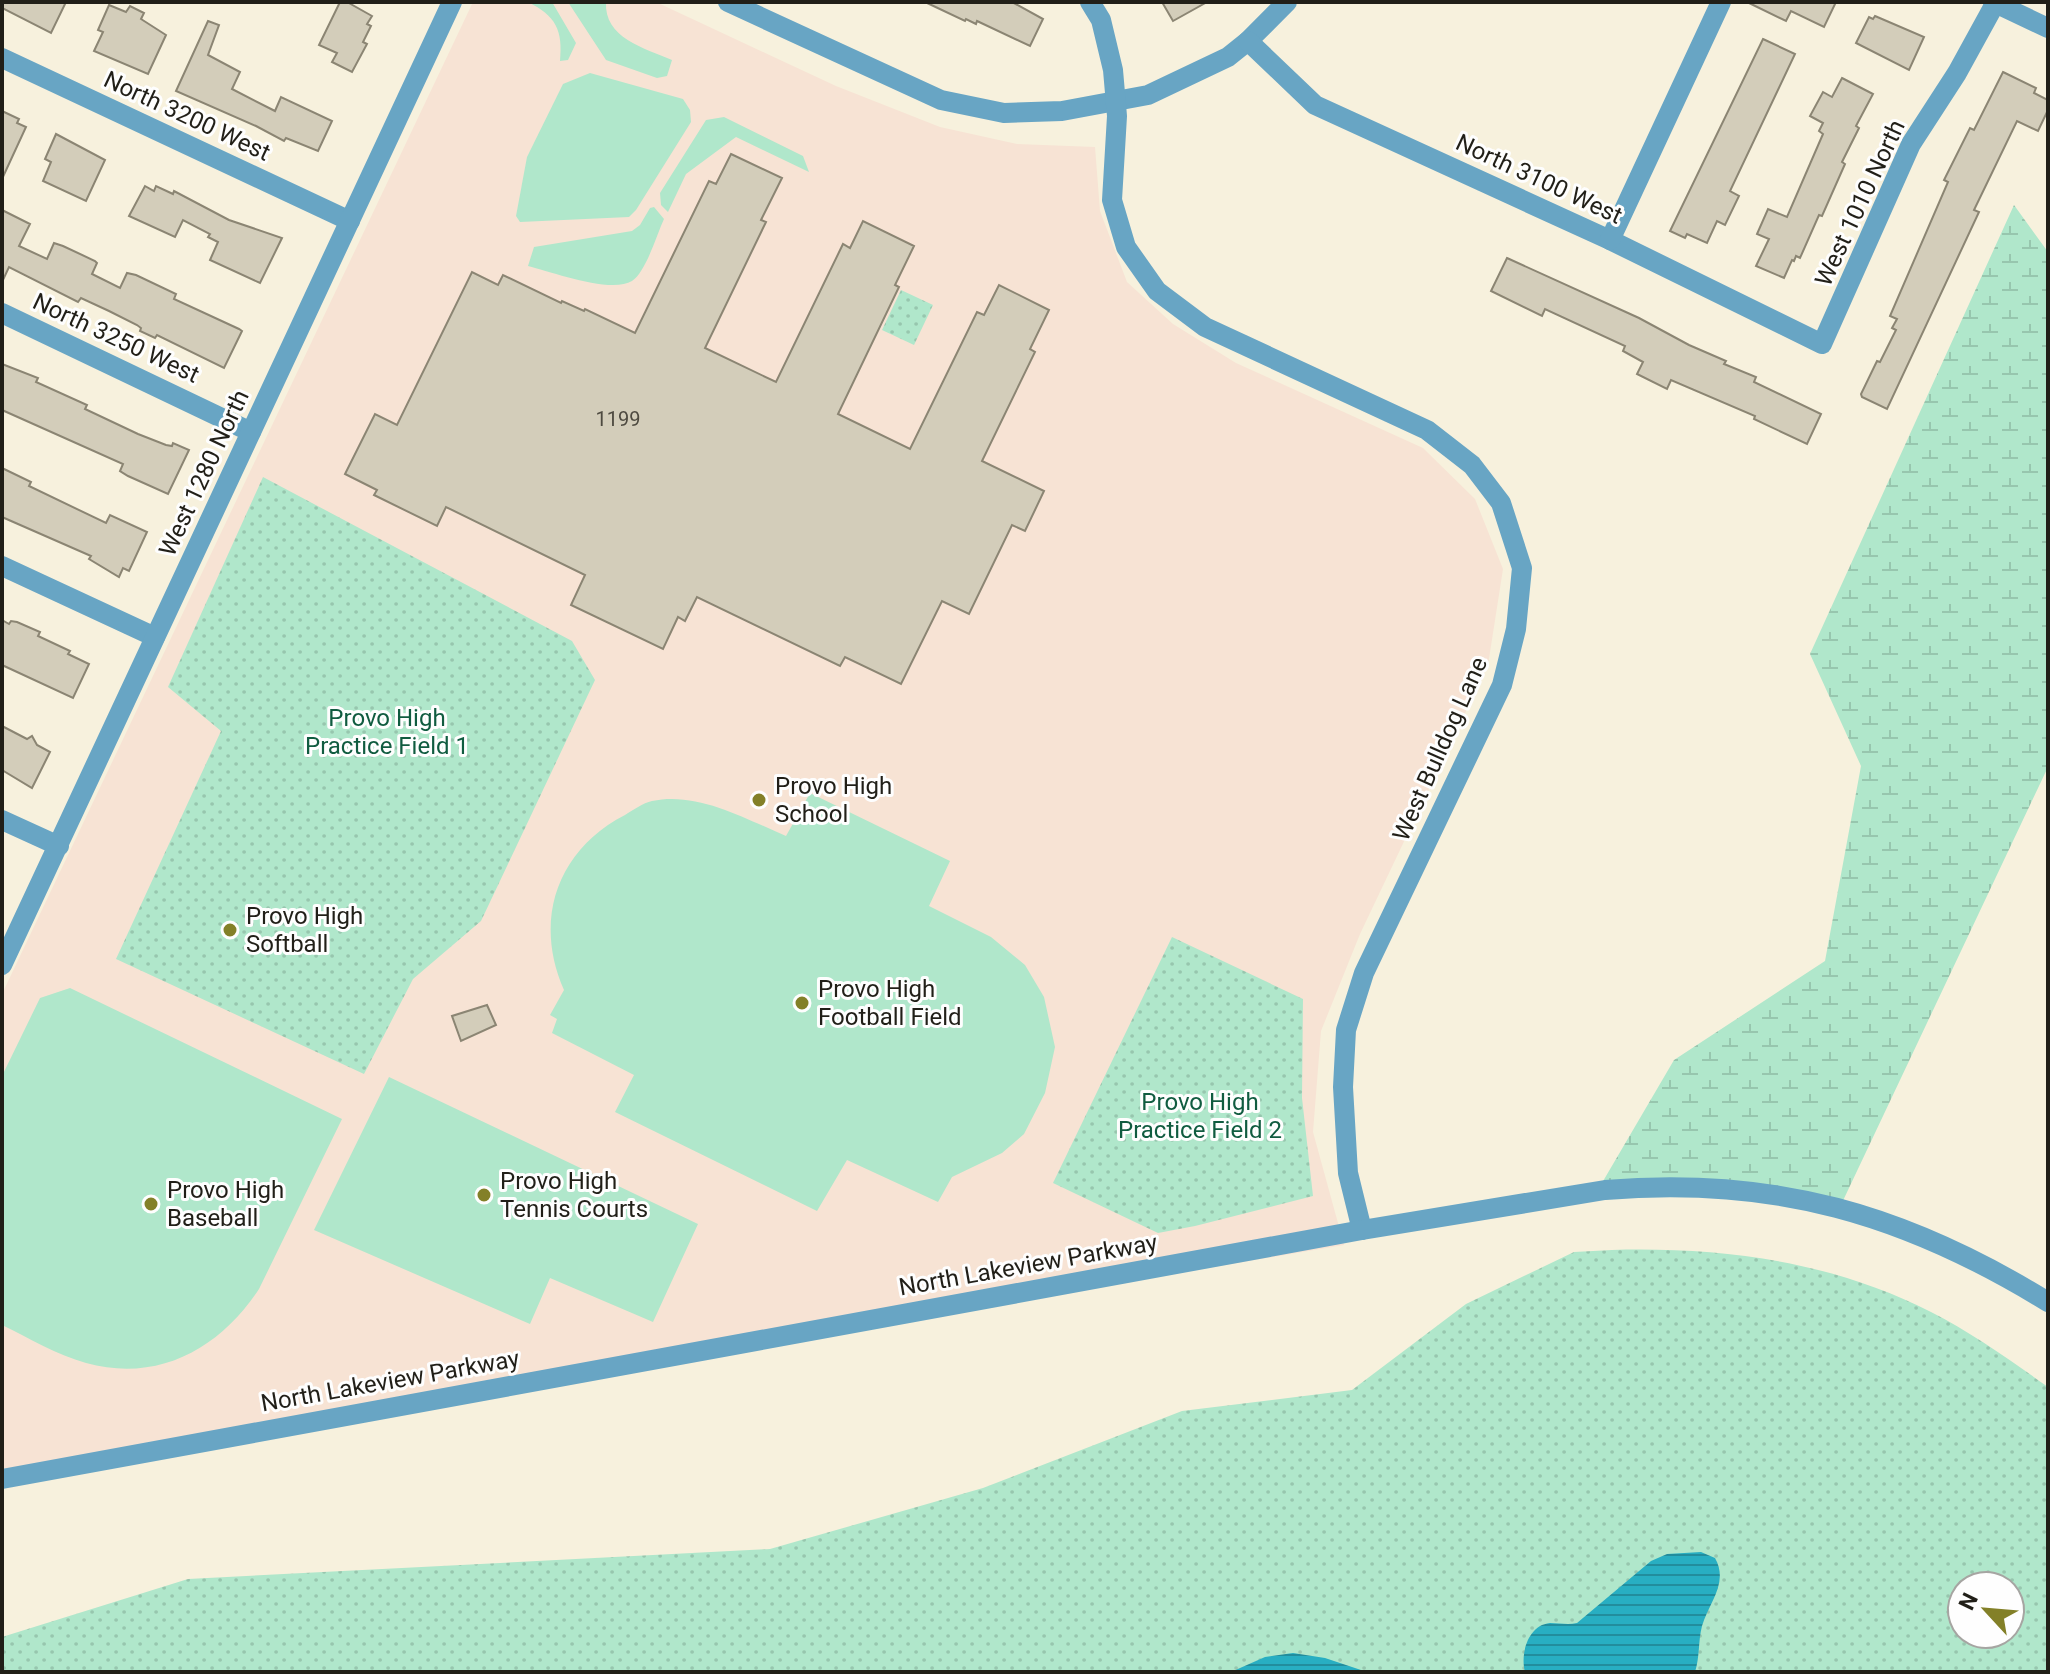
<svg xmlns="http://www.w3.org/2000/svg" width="2050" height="1674" font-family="Roboto,sans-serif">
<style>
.education{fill:#f7e3d4}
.grass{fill:#b0e7cb}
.wetland{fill:url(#wetland-marsh)}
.park{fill:url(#park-dots);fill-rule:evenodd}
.water{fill:url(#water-rules)}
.building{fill:#d3cdba;stroke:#8b8573;stroke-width:2}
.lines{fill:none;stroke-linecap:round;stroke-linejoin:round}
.minor{stroke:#68a5c4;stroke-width:20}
.poi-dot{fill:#838028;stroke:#fefefe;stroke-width:3}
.labels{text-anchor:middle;stroke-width:6;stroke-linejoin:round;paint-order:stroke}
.number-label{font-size:20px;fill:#4e4a40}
.street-label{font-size:24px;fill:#211f18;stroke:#fefefe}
.park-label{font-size:24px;fill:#105c40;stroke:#fefefe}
.poi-label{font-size:24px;fill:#211f18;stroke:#fefefe;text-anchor:start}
</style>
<defs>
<pattern id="wetland-marsh" width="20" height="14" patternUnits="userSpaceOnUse" patternTransform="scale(2)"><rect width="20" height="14" fill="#b0e7cb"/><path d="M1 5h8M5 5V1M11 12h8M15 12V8" fill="none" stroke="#97c6ae"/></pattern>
<pattern id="park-dots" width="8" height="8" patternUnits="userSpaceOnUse" patternTransform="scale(2)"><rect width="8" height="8" fill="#b0e7cb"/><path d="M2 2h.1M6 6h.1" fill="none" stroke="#97c6ae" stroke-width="1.8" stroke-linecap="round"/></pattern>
<pattern id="water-rules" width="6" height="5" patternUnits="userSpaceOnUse" patternTransform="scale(2)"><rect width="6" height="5" fill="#28aec2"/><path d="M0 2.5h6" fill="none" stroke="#228d9d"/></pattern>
</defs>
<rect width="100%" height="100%" fill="#f7f1dd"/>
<path class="education" d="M473,2H656L836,86L940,127L1017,144L1095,147L1100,211L1127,282L1173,324L1236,363L1423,448L1475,499L1503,569L1488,665L1360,934L1321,1031L1313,1132L1344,1245L2,1470V994Z"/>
<g class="grass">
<path d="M528,2H552L576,43L568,60L560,61C563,30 556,16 528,2Z"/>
<path d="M568,2H606C604,38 644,48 672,60L667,76L657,78L606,60Z"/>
<path d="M590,73L683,99L690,110L691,122L636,210L629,217L520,222L516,216L527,157L563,84Z"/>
<path d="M724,117L803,156L809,172L736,137L686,174L668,212L661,205L660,193L706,120Z"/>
<path d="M654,207L664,219C657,234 646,272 632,281C611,294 552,272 528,266L534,247L632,231L640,225L650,208Z"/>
<path d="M810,793L950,861L929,906L991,937L1025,965L1044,997L1055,1047L1045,1093L1024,1134L1002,1153L952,1177L938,1202L847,1160L817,1211L615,1112L634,1075L552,1033L557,1019L550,1015L564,990C533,920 557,850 625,815C633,810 643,803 652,801C697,791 746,819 786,836Z"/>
<path d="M70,988L342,1119L259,1289C220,1348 159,1383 86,1363C57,1355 29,1338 2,1325V1076L40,998Z"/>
<path d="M389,1077L698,1224L653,1322L550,1278L530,1324L314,1230Z"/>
</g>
<path class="wetland" d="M2014,205L2048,252V767L1840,1207L1599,1188L1674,1060L1825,961L1861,766L1810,654Z"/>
<g class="park">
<path d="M901,290L933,305L914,345L882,330Z"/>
<path d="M263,477L572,641L595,680L481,921L413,979L364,1074L116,959L221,731L168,687Z"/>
<path d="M1172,937L1303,999L1302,1098L1313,1196L1195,1226L1158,1233L1053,1183Z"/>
<path d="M1612,1250C1722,1247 1831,1261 1931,1312C1972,1333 2010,1360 2048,1387V1672H2V1637L188,1579L770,1549L983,1488L1182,1411L1352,1390L1466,1304L1574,1252ZM1962,1586H2010V1634H1962Z"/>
</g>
<g class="water">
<path d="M1701,1552L1715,1558C1729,1583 1709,1602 1702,1626C1698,1641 1700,1657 1695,1672H1525C1520,1654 1528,1625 1550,1623C1559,1623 1568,1625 1577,1623L1651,1561L1667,1554Z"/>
<path d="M1293,1653L1325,1658L1367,1672H1231L1265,1657Z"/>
</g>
<g class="building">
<path d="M2,2H66L51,33L2,8Z"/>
<path d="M340,2H347L372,16L367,24L371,26L363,42L367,44L352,72L332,62L337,53L319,45Z"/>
<path d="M925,2H1012L1043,19L1030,46L977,21L976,24L966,19L965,21Z"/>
<path d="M1162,2H1207L1173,21Z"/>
<path d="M1747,2H1836L1824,27L1791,11L1786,21Z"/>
<path d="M109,5L126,12L130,6L144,13L141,19L166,35L148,74L94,51L103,32L98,30Z"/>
<path d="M1875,16L1924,37L1909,70L1856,43L1869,17L1873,19Z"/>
<path d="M208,21L219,25L208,55L240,72L232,89L275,111L281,97L332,121L318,151L286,138L284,141L256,126L176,91Z"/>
<path d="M1763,39L1795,54L1730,191L1739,196L1725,225L1717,221L1707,243L1687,234L1685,238L1670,231Z"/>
<path d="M2003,72L2036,88L2034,93L2048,100V110L2038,131L2017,121L1974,210L1979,212L1887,409L1862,397L1861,394L1877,361L1880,362L1896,330L1892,328L1897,319L1890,316L1948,182L1944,180L1970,128L1974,130Z"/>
<path d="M1842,78L1873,94L1856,126L1859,128L1842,162L1845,164L1822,216L1819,215L1800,258L1796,256L1794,261L1792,260L1784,278L1756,266L1769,239L1757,234L1768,209L1787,217L1823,134L1819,131L1823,123L1810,116L1823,92L1832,97Z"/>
<path d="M2,111L19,119L17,123L26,127L2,179Z"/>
<path d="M56,134L105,160L86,201L43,181L51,162L45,159Z"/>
<path d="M731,154L782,178L761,220L766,222L705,348L776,382L843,244L850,248L863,221L914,246L895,285L899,287L838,414L910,449L977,312L984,315L999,285L1049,310L1030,349L1035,352L982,461L1044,491L1025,531L1012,525L969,614L942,601L901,684L845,657L840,666L697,597L685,621L678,617L663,649L571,605L585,575L446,507L437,526L374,495L377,490L345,474L375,414L397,425L472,272L498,285L503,275L561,303L562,301L584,311L585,309L635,333L709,181L716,184Z"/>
<path d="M145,186L154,191L156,186L173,194L174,191L229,220L282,238L260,283L210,260L218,242L208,237L210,234L183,220L175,237L129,216Z"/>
<path d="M2,210L30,224L19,246L47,259L54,243L63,246L95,261L97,263L92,274L120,288L127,273L136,275L176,294L174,299L239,329L242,331L224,368L157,335L155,338L140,331L141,328L137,325L109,311L81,298L78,302L9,267L2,282Z"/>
<path d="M1507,258L1639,318L1689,345L1726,361L1724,364L1756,377L1754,382L1821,414L1807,444L1754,419L1755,416L1671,380L1667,389L1637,374L1643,362L1623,351L1625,346L1545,309L1542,316L1491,291Z"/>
<path d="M2,364L38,378L36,382L87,405L85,409L138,434L166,445L172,446L173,443L189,450L168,494L128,476L120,471L123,464L2,410Z"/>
<path d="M2,468L31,482L29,486L106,523L110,515L147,532L129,571L123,568L119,577L89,559L91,556L2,517Z"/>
<path d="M2,620L9,624L11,621L17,622L40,632L38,636L70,651L68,654L89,664L73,698L2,665Z"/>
<path d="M2,726L27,739L32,736L37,745L50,752L32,788L2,770Z"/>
<path d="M487,1005L496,1025L461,1041L452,1016Z"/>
</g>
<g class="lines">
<g class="minor">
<path d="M728,2L941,100L1004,113L1062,111L1148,95L1228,57L1248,41L1287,2"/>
<path d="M1090,2L1101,20L1113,70L1117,116L1112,200L1126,247L1157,291L1205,327L1427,430L1472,465L1501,503L1522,568L1516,629L1502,685L1364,973L1346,1030L1343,1087L1348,1173L1362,1230"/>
<path d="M1993,2L2048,28"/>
<path d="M1248,41L1315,105L1610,240L1822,344L1911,144L1957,73L1996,2"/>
<path d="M2,58L350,221"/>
<path d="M1610,240L1721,2"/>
<path d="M2,313L251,432"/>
<path d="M2,566L155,637"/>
<path d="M2,820L59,846"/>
<path d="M2,965L452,2"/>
<path d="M2,1479L1362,1230L1605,1190C1774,1176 1905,1214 2048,1302"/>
</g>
</g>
<g class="poi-dot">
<circle cx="759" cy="800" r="8"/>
<circle cx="230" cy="930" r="8"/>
<circle cx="802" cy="1003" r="8"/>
<circle cx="484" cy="1195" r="8"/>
<circle cx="151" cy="1204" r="8"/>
</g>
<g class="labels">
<g class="number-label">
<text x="618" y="426">1199</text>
</g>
<g class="street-label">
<text transform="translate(187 116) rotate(25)" y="8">North 3200 West</text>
<text transform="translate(1539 179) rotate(25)" y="8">North 3100 West</text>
<text transform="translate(1860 203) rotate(-65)" y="8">West 1010 North</text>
<text transform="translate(116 338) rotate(25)" y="8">North 3250 West</text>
<text transform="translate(204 473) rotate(-65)" y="8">West 1280 North</text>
<text transform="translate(1440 749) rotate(-66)" y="8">West Bulldog Lane</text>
<text transform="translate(1028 1265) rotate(-10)" y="8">North Lakeview Parkway</text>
<text transform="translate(390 1381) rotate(-10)" y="8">North Lakeview Parkway</text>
</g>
<g class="park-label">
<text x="387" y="726">Provo High<tspan x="387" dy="28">Practice Field 1</tspan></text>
<text x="1200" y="1110">Provo High<tspan x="1200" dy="28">Practice Field 2</tspan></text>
</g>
<g class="poi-label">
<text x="775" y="794">Provo High<tspan x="775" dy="28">School</tspan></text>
<text x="246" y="924">Provo High<tspan x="246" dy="28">Softball</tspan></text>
<text x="818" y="997">Provo High<tspan x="818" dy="28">Football Field</tspan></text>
<text x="500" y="1189">Provo High<tspan x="500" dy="28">Tennis Courts</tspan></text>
<text x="167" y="1198">Provo High<tspan x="167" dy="28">Baseball</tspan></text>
</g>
</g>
<rect width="2050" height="1674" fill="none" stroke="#211f18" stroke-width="8"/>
<g transform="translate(1986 1610) rotate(296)"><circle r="38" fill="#fefefe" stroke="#a6a5a2" stroke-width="2"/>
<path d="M0-6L14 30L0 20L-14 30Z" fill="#838028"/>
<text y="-12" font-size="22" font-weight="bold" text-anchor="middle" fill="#211f18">N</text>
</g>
</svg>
